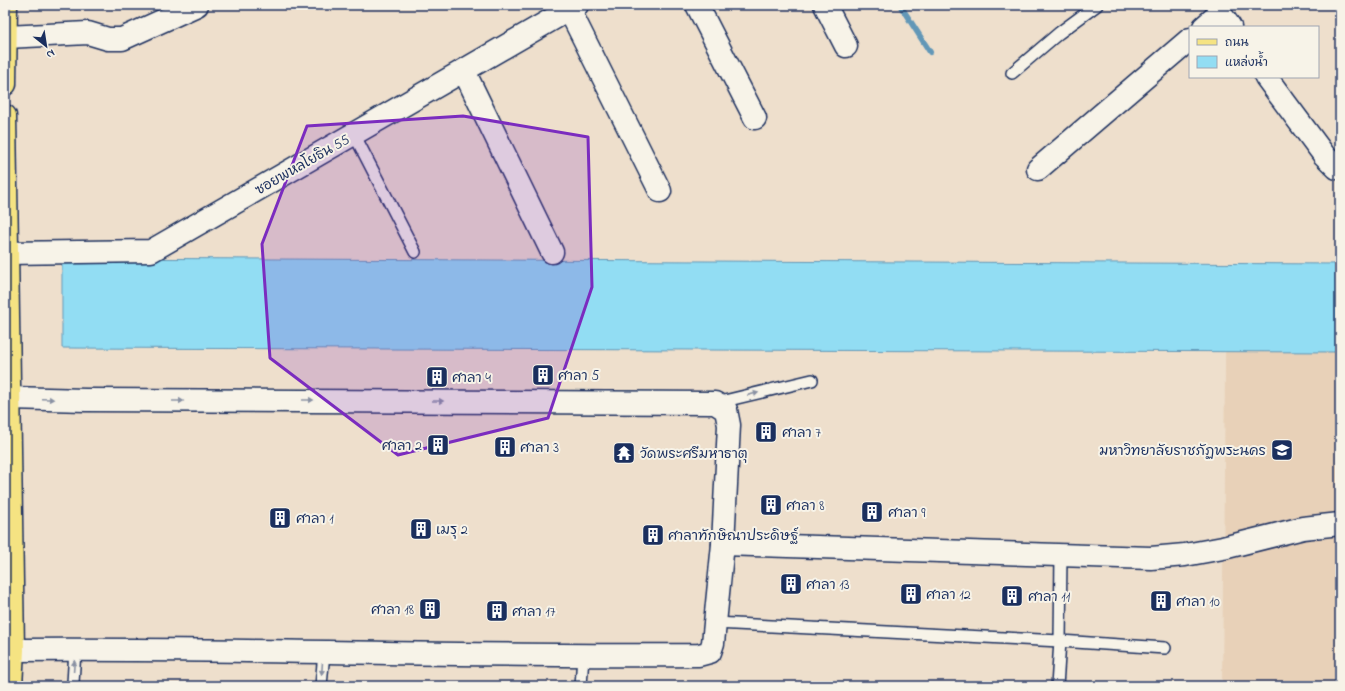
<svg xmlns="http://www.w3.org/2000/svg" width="1345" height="691" font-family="'Indie Flower','Playpen Sans Thai',sans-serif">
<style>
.built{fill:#e8d1b8}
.water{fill:#92ddf3;stroke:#6297b7}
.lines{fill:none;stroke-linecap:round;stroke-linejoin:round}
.stream{stroke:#6297b7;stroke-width:6}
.service-casing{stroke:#1b2f5e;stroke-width:14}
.minor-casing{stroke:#1b2f5e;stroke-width:25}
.primary-casing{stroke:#1b2f5e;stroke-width:25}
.service{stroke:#f7f3e8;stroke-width:11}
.minor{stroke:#f7f3e8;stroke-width:22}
.primary{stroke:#f5e382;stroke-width:22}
.oneway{fill:#8991a3}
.marked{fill:#7b2cbf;fill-opacity:0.2;stroke:#7b2cbf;stroke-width:3;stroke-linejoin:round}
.labels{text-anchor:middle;stroke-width:4;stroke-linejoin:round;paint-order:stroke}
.street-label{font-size:14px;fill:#1b2f5e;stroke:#f7f3e8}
.poi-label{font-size:14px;fill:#1b2f5e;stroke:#f7f3e8;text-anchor:start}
</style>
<rect width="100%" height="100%" fill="#eedfcc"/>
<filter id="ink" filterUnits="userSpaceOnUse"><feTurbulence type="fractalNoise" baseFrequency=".025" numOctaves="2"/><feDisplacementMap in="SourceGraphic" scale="8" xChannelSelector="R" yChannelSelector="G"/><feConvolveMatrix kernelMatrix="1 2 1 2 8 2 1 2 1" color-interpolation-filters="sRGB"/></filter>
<g filter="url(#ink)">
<path class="built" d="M1226,263L1340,264V686H1222Z"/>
<path class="water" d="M62,258L1340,264V352L62,348Z"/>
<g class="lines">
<path class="stream" d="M900,5L930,52"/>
<g class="service-casing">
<g id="service">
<path d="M1012,73L1059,33L1097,5"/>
<path d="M354,134L415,252"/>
<path d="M716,403L812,380"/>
<path d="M715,623L1060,641L1061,555"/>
<path d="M73,683L75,650"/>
<path d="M321,686L324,652"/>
<path d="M581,686L583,656"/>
<path d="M1057,686L1060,641L1165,648"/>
</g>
</g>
<g class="minor-casing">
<g id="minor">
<path d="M697,5L755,118"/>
<path d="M825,5L846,46"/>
<path d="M1218,5L1220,13L1230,27"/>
<path d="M569,9L660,191"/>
<path d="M1204,27L1220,13"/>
<path d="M6,37L88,33L108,39H122L197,5"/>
<path d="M464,71L552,252"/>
<path d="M1266,77L1324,155L1337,168L1340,167"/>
<path d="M1038,169L1190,39"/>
<path d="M7,253L151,251L577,5"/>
<path d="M9,398L86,400L715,403L726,410L729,425L723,544L713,643L710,652L699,655C470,657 241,648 13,650"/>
<path d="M723,544L1151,558L1185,555L1223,548L1303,528L1340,524"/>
</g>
</g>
<g class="primary-casing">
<g id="primary">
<path d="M5,84L6,5"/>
<path d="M5,116L13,650L11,686"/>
</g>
</g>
<use href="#service" class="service"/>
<use href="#minor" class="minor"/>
<use href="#primary" class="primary"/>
</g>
<defs><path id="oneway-solid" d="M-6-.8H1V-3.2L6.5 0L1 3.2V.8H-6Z"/></defs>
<g class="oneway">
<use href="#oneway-solid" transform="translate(753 394) rotate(-13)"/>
<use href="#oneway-solid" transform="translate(48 399) rotate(2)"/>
<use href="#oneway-solid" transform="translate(308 400)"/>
<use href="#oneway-solid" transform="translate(178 401)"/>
<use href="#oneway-solid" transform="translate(438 401)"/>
<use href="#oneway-solid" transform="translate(74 666) rotate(-86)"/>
<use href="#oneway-solid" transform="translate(322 669) rotate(94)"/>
</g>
</g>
<path class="marked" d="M463,116L588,137L592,287L548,418L398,455L270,358L262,244L307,126Z"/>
<defs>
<g id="building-square" transform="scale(1.15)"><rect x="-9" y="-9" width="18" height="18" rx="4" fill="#1b2f5e" stroke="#f7f3e8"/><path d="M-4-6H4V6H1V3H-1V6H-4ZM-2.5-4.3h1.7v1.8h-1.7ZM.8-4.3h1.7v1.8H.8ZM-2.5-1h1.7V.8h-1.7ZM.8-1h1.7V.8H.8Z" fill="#fff"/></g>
<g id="university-square" transform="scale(1.15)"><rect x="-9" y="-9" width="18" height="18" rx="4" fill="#1b2f5e" stroke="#f7f3e8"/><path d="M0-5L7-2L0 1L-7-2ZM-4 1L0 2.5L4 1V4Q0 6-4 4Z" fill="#fff"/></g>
<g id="temple-square" transform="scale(1.15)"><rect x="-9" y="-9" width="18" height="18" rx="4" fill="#1b2f5e" stroke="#f7f3e8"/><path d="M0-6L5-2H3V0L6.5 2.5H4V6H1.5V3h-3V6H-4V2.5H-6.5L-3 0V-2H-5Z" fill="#fff"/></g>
</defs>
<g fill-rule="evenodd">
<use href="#building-square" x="543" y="375"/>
<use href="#building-square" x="437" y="377"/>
<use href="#building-square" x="766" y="432"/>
<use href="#building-square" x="438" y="445"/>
<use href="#building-square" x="505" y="447"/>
<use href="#university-square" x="1282" y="450"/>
<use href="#temple-square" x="624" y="453"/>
<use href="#building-square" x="771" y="505"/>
<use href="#building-square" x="872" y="512"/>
<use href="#building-square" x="280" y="518"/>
<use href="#building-square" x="421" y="529"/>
<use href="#building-square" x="653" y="535"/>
<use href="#building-square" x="791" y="584"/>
<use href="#building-square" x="911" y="594"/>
<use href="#building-square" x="1012" y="596"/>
<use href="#building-square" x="1161" y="601"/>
<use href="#building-square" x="430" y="609"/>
<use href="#building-square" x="497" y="611"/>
</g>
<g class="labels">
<g class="street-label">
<text transform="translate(302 164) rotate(-30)" y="5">ซอยพหลโยธิน 55</text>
</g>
<g class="poi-label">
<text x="558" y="380">ศาลา 5</text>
<text x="452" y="382">ศาลา 4</text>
<text x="782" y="437">ศาลา 7</text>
<text x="422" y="450" text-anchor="end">ศาลา 2</text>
<text x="520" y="452">ศาลา 3</text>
<text x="1266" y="455" text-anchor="end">มหาวิทยาลัยราชภัฏพระนคร</text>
<text x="640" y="458">วัดพระศรีมหาธาตุ</text>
<text x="786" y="510">ศาลา 8</text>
<text x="888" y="517">ศาลา 9</text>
<text x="296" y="523">ศาลา 1</text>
<text x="436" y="534">เมรุ 2</text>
<text x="668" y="540">ศาลาทักษิณาประดิษฐ์</text>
<text x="806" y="589">ศาลา 13</text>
<text x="926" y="599">ศาลา 12</text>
<text x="1028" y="601">ศาลา 11</text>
<text x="1176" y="606">ศาลา 10</text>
<text x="414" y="614" text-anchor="end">ศาลา 18</text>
<text x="512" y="616">ศาลา 17</text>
</g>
</g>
<rect width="1345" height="691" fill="none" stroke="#f7f3e8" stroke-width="20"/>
<rect x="10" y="10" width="1325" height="671" fill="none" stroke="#1b2f5e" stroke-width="1.5" filter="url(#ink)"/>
<rect x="1189" y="26" width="130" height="52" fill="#f7f3e8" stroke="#9fa5b1"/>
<rect x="1197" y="39" width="20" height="6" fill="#f5e382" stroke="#9fa5b1"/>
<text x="1225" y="46" font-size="12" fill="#1b2f5e">ถนน</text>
<rect x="1197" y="56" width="20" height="12" fill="#92ddf3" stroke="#9fa5b1"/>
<text x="1225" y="66" font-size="12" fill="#1b2f5e">แหล่งน้ำ</text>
<g transform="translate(46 46) rotate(150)" stroke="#f7f3e8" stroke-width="3" paint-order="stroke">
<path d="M0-3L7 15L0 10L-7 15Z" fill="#1b2f5e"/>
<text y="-6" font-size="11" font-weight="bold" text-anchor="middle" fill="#1b2f5e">N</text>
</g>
</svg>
